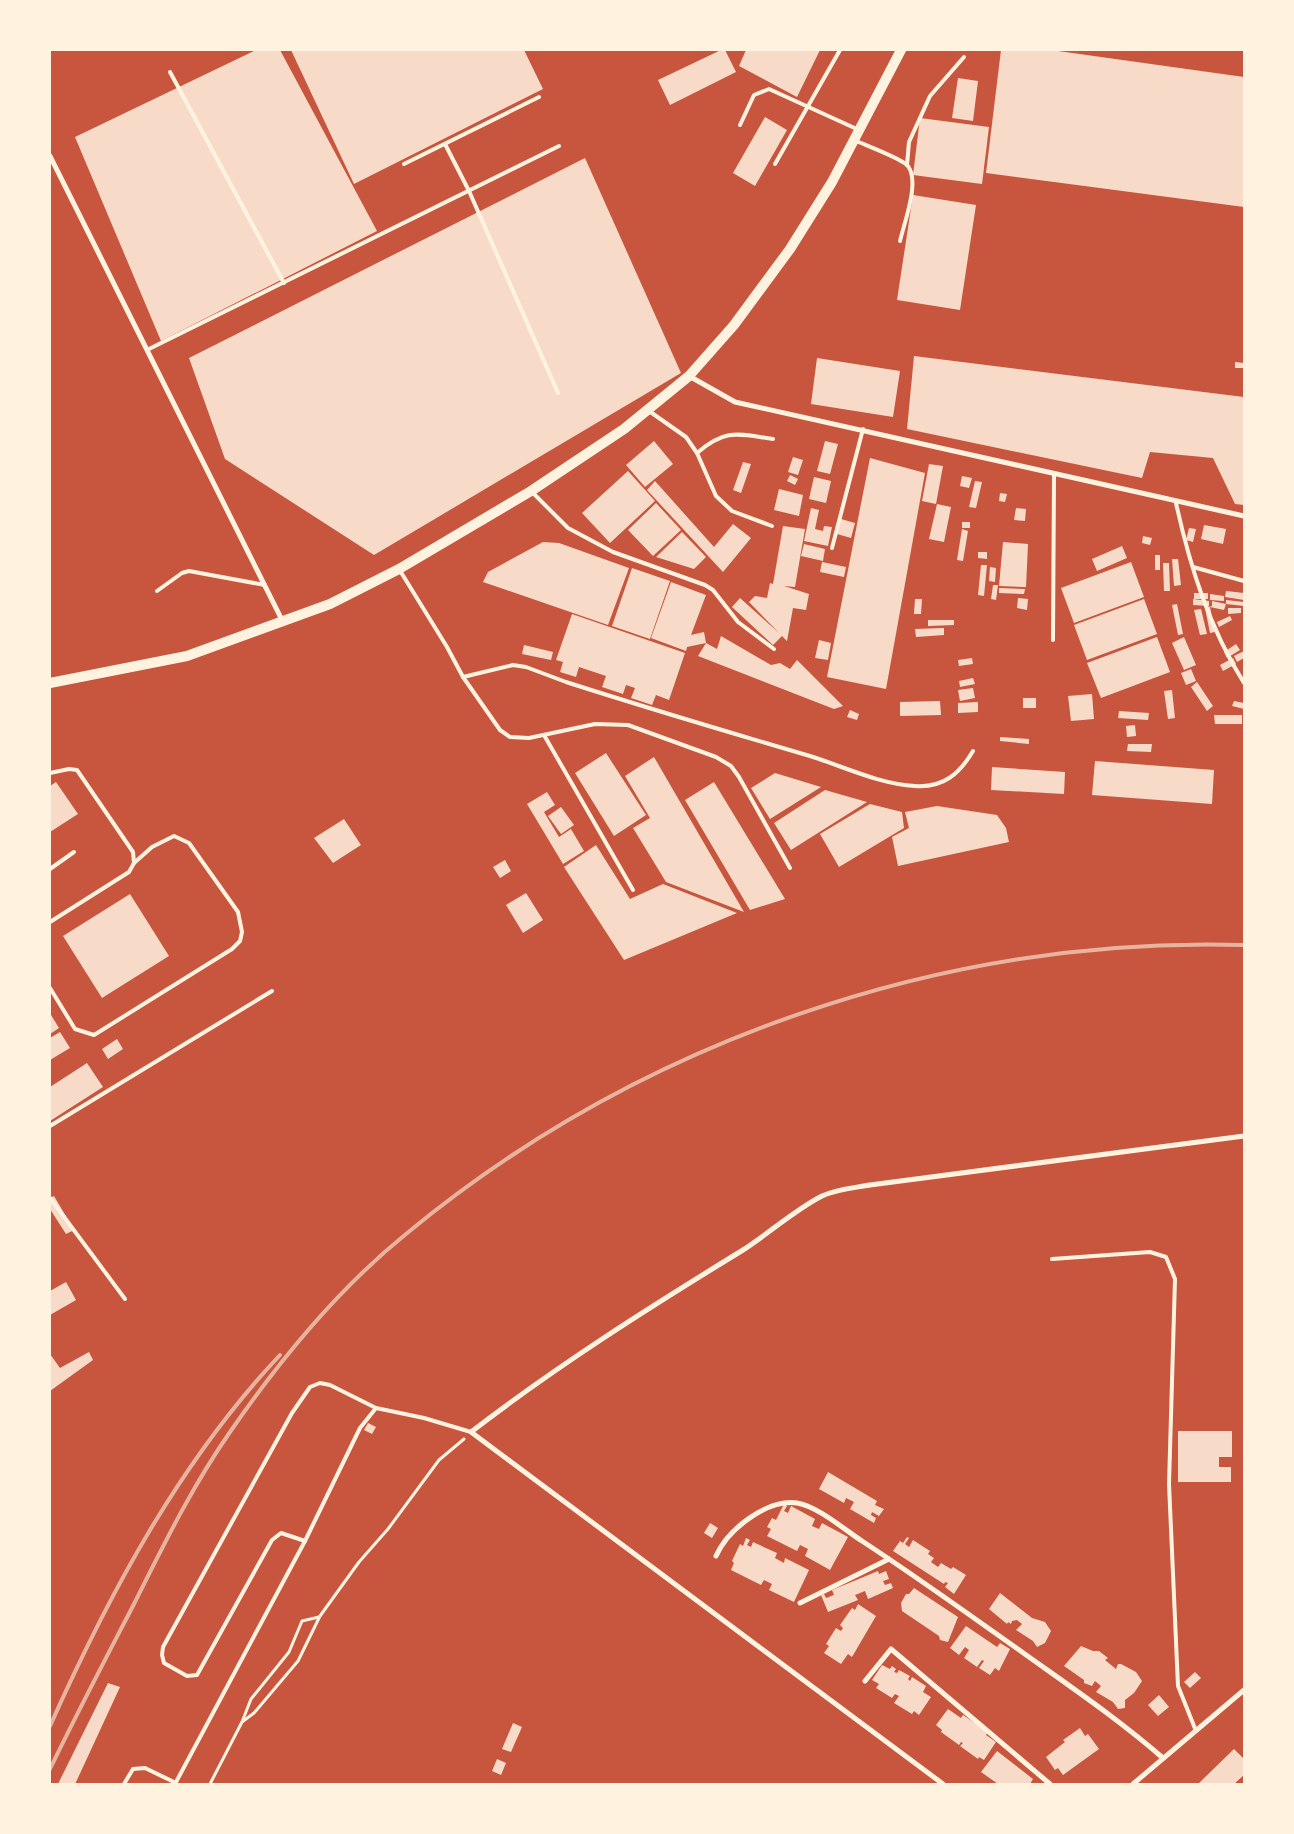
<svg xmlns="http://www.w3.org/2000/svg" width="1294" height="1834" font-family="'Golos Text',sans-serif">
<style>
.building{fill:#f7dbc8}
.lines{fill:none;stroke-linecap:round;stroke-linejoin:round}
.path{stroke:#fff3e0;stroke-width:3}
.service{stroke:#fff3e0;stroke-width:4}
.minor{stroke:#fff3e0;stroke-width:5}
.secondary{stroke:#fff3e0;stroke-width:10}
.rail{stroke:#e9b49f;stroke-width:4}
</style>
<rect width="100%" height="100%" fill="#c8553d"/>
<g class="building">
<path d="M256,50H280L377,231L161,341L75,137Z"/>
<path d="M291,50H524L543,89L354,184Z"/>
<path d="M721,50H725L736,72L670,105L658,80Z"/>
<path d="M746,50H820L797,97L739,66Z"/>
<path d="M1001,50H1051L1244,77V207L986,173Z"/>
<path d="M958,78L978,81L973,121L952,118Z"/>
<path d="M765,117L787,130L755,186L733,173Z"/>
<path d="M920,118L989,127L982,184L913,175Z"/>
<path d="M585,158L681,373L374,555L225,459L189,358Z"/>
<path d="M913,195L976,205L960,310L897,300Z"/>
<path d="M914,356L1244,397V505L1235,504L1213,458L1150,452L1142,478L907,429Z"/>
<path d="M817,358L900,371L893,417L811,404Z"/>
<path d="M1235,362L1244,363V368H1235Z"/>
<path d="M654,441L673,464L645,487L626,465Z"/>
<path d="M825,441L838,444L830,474L817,471Z"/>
<path d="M793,457L803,460L798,475L788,472Z"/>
<path d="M870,458L925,473L886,689L827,677Z"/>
<path d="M743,462L751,464L741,493L733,490Z"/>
<path d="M929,464L943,466L936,504L922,501Z"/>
<path d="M628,471L655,501L610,543L582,513Z"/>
<path d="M790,475L798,479L795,485L787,481Z"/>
<path d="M962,476L972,478L969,488L960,486Z"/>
<path d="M814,477L831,481L826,503L809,499Z"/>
<path d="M655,481L714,547L733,524L751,538L723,572L647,490Z"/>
<path d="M975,481L982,482L976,508L969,507Z"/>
<path d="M779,489L803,495L799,516L774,510Z"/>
<path d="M1000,493L1007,494L1005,502L999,501Z"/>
<path d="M656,503L681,530L653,556L628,530Z"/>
<path d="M937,504L951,507L944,542L929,539Z"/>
<path d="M811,508L819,510L815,529L823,531L824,526L832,527L828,546L804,541Z"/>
<path d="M1016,508L1026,509L1025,521L1014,520Z"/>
<path d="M841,519L855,523L851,538L837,534Z"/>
<rect x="962" y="522" width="8" height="6"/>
<path d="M1204,525L1226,529L1223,544L1201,539Z"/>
<path d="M783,526L805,529L795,587L784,586L809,594L806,610L793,608L787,641L782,636L773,645L732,607L740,598L779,633L749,602L755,596L767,598L770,583L773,584Z"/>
<path d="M1189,528L1196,529L1193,542L1186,540Z"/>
<path d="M962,529L968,531L963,561L957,560Z"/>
<path d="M682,532L706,557L694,569L656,557Z"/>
<path d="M1143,536L1152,538L1150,545L1142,543Z"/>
<path d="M543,542L559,543L629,568L608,625L483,582L488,572Z"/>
<path d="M1003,542L1028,544L1026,587L999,586Z"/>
<path d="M804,544L825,549L823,561L801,556Z"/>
<path d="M1122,546L1127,558L1097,571L1092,559Z"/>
<path d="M978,552H987V559L978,558Z"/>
<rect x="1155" y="555" width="5" height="15"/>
<path d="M1172,559H1178L1181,585L1174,586Z"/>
<path d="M822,562L846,567L844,577L820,572Z"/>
<path d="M1131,562L1144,597L1074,623L1061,588Z"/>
<path d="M1163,563H1169L1170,591H1164Z"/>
<path d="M981,565H987L984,596L978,595Z"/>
<path d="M990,567L996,568L995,582L989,581Z"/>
<path d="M632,568L670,581L650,639L612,626Z"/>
<path d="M671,582L706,595L691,635L704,632L706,643L717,649L721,636L771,665L780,663L790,669L797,660L843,706L834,709L698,656L706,643L687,647L686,651L651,638Z"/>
<path d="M993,585H998L996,600L991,599Z"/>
<path d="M999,588L1025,589L1024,594L999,593Z"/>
<path d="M1226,591L1244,593V600L1225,597Z"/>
<rect x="1194" y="593" width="14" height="6"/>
<path d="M1210,594L1224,596V601L1210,600Z"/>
<path d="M1018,598L1028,599L1027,610L1017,608Z"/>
<path d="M915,599H922L921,614H914Z"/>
<path d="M1144,599L1157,634L1087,660L1074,625Z"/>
<path d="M1193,599L1209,601V606L1193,605Z"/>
<path d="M1226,600L1244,602V606L1226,604Z"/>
<path d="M1212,601L1226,604L1224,610L1210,607L1215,632L1210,633L1205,608L1212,606Z"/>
<path d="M1177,604L1183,634L1178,635L1172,605Z"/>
<path d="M1228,608H1241V613L1228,614Z"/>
<path d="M1201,609L1207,634L1200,635L1194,610Z"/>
<path d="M572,614L685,653L669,700L656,695L652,705L631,698L635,688L626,685L623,694L602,687L606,676L579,667L576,677L560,672L563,662L556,660Z"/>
<path d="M1230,616L1232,620L1219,627L1217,622Z"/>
<path d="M928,620H954V625L928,626Z"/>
<path d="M944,628V635L916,637L915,629Z"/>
<path d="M1157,637L1170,672L1101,698L1087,663Z"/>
<path d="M1184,637L1196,665L1184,670L1172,643Z"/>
<path d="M819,640L831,643L828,660L815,658Z"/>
<path d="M1236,644L1240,650L1227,658L1224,652Z"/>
<path d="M524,645L553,652L551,660L522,654Z"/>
<path d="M1244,651V658L1237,662L1234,656Z"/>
<path d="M972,658L973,664L959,666L958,660Z"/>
<path d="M1233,658L1236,664L1223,671L1220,665Z"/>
<path d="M1191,669L1196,681L1186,685L1181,673Z"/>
<path d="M973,678L975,684L960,687L959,681Z"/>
<path d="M1197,682L1213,706L1207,711L1191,687Z"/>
<path d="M973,688L975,698L960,701L958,690Z"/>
<path d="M1172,690L1175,718L1168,719L1164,691Z"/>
<path d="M1092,694L1094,719L1071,721L1068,696Z"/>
<rect x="1023" y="698" width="13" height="10"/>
<path d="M940,701L941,715L900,716V702Z"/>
<path d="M1234,701L1244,703V709L1232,706Z"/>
<path d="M978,702V712L958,713V703Z"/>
<path d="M850,710L859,714L857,720L847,717Z"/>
<path d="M1119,711L1149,713L1148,720L1118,718Z"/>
<path d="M1214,715H1242V724H1215Z"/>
<path d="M1135,725L1136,736L1127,737L1126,726Z"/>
<path d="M1000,737L1029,739V744L1000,741Z"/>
<path d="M1128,744H1152L1151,752L1127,751Z"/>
<path d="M606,753L646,815L614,836L575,773Z"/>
<path d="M654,757L744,912L666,882L633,828L650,818L625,776Z"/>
<path d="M1095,761L1214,770L1212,804L1092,795Z"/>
<path d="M992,767L1065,772L1064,794L991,790Z"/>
<path d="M775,773L821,787L770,819L751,788Z"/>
<path d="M56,782L78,814L50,832V786Z"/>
<path d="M714,782L785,899L750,910L685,800Z"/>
<path d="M825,790L867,802L791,850L774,823Z"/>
<path d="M547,792L555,805L544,812L559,837L571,829L584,851L563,864L527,804Z"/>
<path d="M870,804L902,812L904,828L839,867L820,834Z"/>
<path d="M937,806L997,815L1006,828L1009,842L898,866L892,837L909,828L905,812Z"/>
<path d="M561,807L574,825L561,834L548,816Z"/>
<path d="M344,819L361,845L333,863L314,838Z"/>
<path d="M596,845L630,899L663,884L737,913L624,960L564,867Z"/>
<path d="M505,860L511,871L500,878L493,867Z"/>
<path d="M526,893L543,920L523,933L506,905Z"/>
<path d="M130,894L169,956L102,998L63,936Z"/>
<path d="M51,1015L59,1028L50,1034V1016Z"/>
<path d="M60,1032L70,1048L50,1060V1038Z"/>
<path d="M117,1039L123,1049L108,1059L102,1049Z"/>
<path d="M87,1063L103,1087L50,1121V1087Z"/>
<path d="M54,1196L74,1230L66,1234L50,1209V1198Z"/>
<path d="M66,1282L76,1300L50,1315V1291Z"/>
<path d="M89,1352L93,1360L50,1391V1354L60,1368Z"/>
<path d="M368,1423L376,1427L372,1434L364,1430Z"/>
<path d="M1178,1431H1232V1457H1219V1467H1231V1482H1178Z"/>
<path d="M828,1472L877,1501L875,1505L884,1509L879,1516L872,1512L871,1515L876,1518L874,1523L850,1509L854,1502L846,1498L844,1503L819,1489Z"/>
<path d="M784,1504L787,1506L784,1511L788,1513L791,1506L815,1519L812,1526L819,1529L822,1523L848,1537L830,1570L805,1556L808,1549L800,1545L797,1551L767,1536L771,1529L767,1527L772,1518L776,1520Z"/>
<path d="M710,1523L718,1528L712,1538L704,1533Z"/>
<path d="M907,1537L909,1538L905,1544L909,1547L913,1540L930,1551L928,1554L934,1558L931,1562L938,1567L941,1563L951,1569L953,1567L966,1575L954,1594L945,1587L948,1583L945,1582L944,1584L893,1551L900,1541L903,1543Z"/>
<path d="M746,1538L750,1540L747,1545L751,1547L753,1542L777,1553L775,1558L784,1563L785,1558L809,1570L794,1602L769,1590L772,1584L764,1580L761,1585L731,1570L734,1563L732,1561L740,1544L743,1546Z"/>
<path d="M878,1571L879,1574L886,1571L889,1579L883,1581L885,1585L891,1583L893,1588L868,1599L865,1591L855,1595L858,1600L828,1612L821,1595L824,1594L826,1598L834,1595L832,1590Z"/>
<path d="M914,1588L958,1617L948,1642L940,1640L939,1636L902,1611L901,1603L906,1594H909Z"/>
<path d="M1000,1593L1032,1618L1045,1622L1051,1631L1045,1643L1037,1647L1033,1641L1016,1630L1022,1624L1017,1620L1012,1621L1011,1624L1008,1622L1007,1624L989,1609Z"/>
<path d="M858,1604L876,1616L852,1657L848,1654L841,1664L824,1653L829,1646L826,1644L836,1628L841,1631L843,1628L840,1625L852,1608L855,1610Z"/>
<path d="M966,1626L997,1647L1000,1643L1010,1649L999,1671L995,1668L990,1675L979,1668L984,1661L982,1660L977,1667L964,1658L969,1650L965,1647L959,1655L950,1648Z"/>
<path d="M1081,1646L1093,1651H1099L1108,1658L1105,1660L1116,1669L1118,1664H1121L1136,1672L1142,1681L1134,1693L1125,1700V1708L1118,1709L1113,1702L1096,1692L1101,1686L1095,1681L1092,1686L1084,1683V1680L1064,1666Z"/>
<path d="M882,1665L890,1669L892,1666L896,1669L894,1672L897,1673L899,1670L910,1676L908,1679L910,1681L912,1677L926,1686L923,1692L931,1697L919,1715L914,1711L912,1714L894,1703L899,1696L895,1694L892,1698L876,1688L879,1684L872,1680Z"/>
<path d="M1195,1672L1201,1678L1190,1688L1184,1682Z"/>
<path d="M108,1683L120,1687L77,1780L75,1784H58Z"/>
<path d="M1159,1695L1169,1707L1158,1716L1148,1705Z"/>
<path d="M948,1709L961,1718L963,1715L988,1732L986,1735L996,1742L984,1760L979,1757L978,1759L960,1746L963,1743L961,1742L959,1745L941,1732L942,1730L936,1725Z"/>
<path d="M513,1723L522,1727L511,1752L502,1749Z"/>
<path d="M1080,1728L1085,1736L1088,1734L1099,1749L1063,1775L1058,1768L1055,1770L1046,1757L1065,1742L1063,1740Z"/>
<path d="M1234,1749L1244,1759V1775L1234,1784H1198Z"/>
<path d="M997,1751L1033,1779L1030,1784H998L981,1772Z"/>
<path d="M497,1759L506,1763L501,1775L492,1771Z"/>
</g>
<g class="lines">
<g class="path">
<path d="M242,1722L251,1699L289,1652L302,1621L319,1617"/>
<path d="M210,1784L242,1722L254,1713L298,1661L320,1616L359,1562L388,1529L439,1460L464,1439"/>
</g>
<g class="service">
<path d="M170,72L284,283"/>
<path d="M740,125L754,95L769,89L859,130"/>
<path d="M854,140C865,145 900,158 907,165C921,180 904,223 900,241"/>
<path d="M445,144L469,191L558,393"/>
<path d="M404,164L539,97"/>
<path d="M775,164L840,50"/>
<path d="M907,165L909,142L930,96L964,57"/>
<path d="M147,350L559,146"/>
<path d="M649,411L686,437L697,453L716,496L732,511L772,526"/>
<path d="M697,453C726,428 738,434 773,439"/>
<path d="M531,491L568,528L613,552L705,585L713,590L738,622L774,649"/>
<path d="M1176,503C1190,567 1209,627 1244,683"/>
<path d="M832,548L863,429"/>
<path d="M1193,567L1244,581"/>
<path d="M399,569L447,647L463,677L500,730L510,737L529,738L595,724L628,725L716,757L731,766L739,777L790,868"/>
<path d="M157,591L182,573L189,571L265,585"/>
<path d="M1053,640L1054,474"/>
<path d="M463,677L513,665L526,667L566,682C647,708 728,732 810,756C845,767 879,784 915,786C944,788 960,773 973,751"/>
<path d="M544,735L633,890"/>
<path d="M50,773L69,769L77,770L133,852L134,863L129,872L50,922"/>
<path d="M50,869L74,852"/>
<path d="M50,988L75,1029L94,1035L232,949L240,941L242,932L238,912L189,843L174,836L152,847L134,863"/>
<path d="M50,1126L272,991"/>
<path d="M50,1198L125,1299"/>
<path d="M1052,1259L1150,1252L1166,1257L1175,1279L1169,1484L1178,1686L1196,1731"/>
<path d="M305,1541L281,1533L272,1540L197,1675L187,1676L164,1663L162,1655L163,1647L292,1413L310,1387L320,1383L330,1385L376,1408L424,1418L471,1432"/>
<path d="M124,1784L133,1769L145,1768L176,1783"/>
<path d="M175,1784L305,1541L360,1428L376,1408"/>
</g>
<g class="minor">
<path d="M50,156L283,622"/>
<path d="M689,376L735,402L1244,516"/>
<path d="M716,1556C728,1529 767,1499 797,1503C817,1506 845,1530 862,1541C914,1575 964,1611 1015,1647C1065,1683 1116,1717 1163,1758"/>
<path d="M800,1603L889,1559"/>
<path d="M865,1681L891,1649L1050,1784"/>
<path d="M943,1784L471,1432C558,1365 650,1307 743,1250C768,1234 796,1209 822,1196C837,1189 853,1188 870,1185L1244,1136"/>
<path d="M1133,1784L1244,1690"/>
</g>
<path class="secondary" d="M50,683L187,656L330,604L399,569L531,491L624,429L689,376L734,325L790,249L832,182L901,50"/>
<g class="rail">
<path d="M50,1726C109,1594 180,1461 280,1355"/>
<path d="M50,1769C77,1713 106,1658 135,1602C164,1544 193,1485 230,1432C279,1361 338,1289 406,1234C638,1042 942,936 1244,945"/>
</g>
</g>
<rect width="1294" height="1834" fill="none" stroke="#fff3e0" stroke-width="102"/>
</svg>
